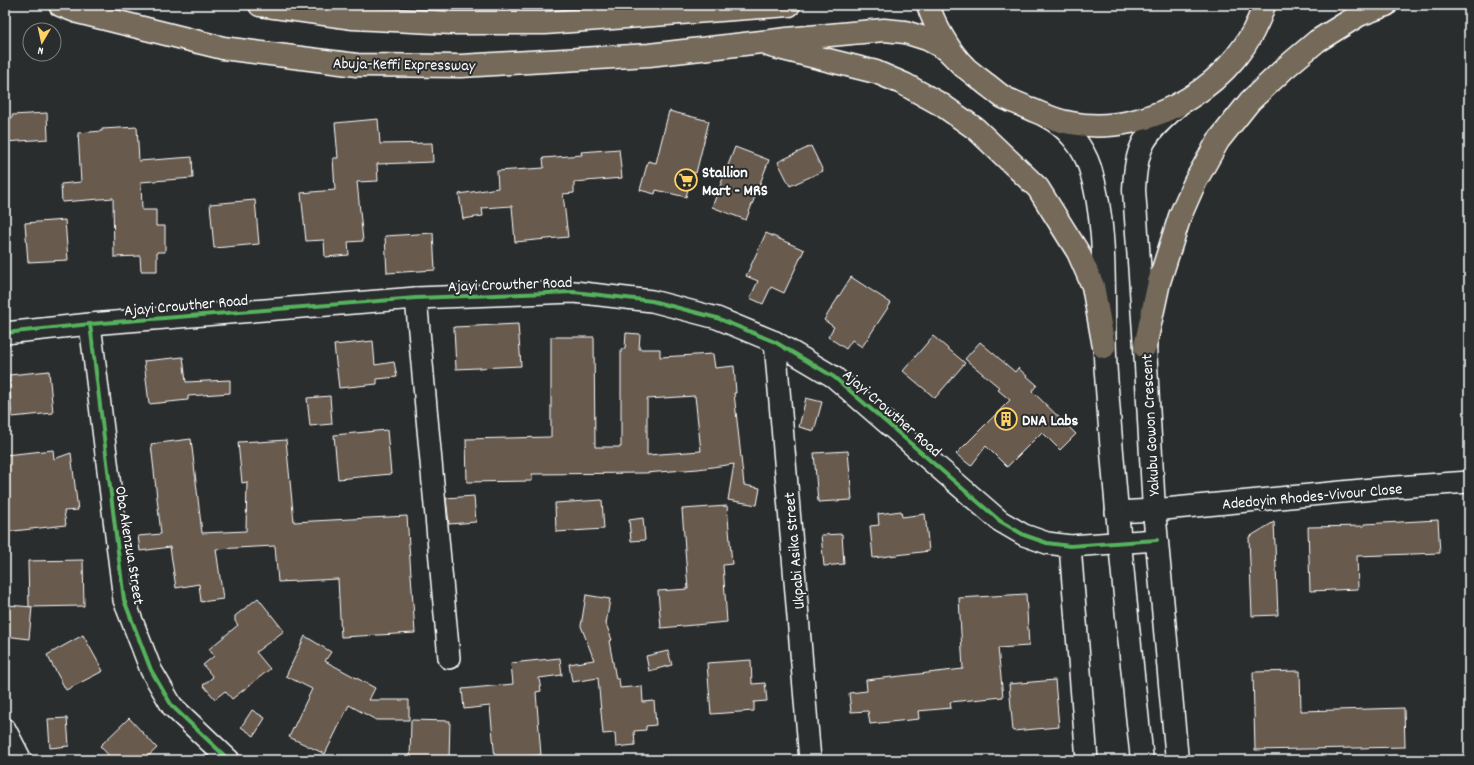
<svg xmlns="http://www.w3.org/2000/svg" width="1474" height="765" font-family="Dekko,sans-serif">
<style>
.building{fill:#675a4e;stroke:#fff;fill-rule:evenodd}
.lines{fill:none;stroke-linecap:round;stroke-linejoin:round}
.street-casing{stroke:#fff;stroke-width:24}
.secondary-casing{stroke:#fff;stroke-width:25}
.highway-casing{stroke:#fff;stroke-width:25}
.street{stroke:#2a2d2e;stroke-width:21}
.secondary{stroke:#2a2d2e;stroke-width:22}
.highway{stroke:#746a5a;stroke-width:22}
.cycleway-casing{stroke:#2a2d2e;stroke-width:6}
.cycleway{stroke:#56b35d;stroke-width:4}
.labels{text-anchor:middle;stroke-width:4;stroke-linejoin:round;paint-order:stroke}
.street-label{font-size:16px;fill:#fff;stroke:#2a2d2e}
.poi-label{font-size:16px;font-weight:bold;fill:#fff;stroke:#2a2d2e;text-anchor:start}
</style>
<rect width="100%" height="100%" fill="#2a2d2e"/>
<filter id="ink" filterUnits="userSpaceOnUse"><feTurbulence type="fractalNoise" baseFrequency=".025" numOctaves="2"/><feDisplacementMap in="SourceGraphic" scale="8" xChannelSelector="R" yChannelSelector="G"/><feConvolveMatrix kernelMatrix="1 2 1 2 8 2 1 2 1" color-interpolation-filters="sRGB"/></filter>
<g filter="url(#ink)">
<g class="building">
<path d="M669,111L709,121L696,173L692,172L686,197L656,190L655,194L640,190L648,161L656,163Z"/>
<path d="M47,113L48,139L5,142V118H12V115Z"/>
<path d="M378,119L380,144L432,143L433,162L377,164L378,181L357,182L363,241L348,242L349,255L325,257L324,240L306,241L301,193L335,190L333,158H338L335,123Z"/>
<path d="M137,127L139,161L192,157L193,178L141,182L142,210H156V226H165V252H157V271H141L140,256L114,257L113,198L62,202L61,184L81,182L78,133L102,131V129Z"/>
<path d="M811,146L823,171L790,186L778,162Z"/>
<path d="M735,147L769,160L746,220L712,207Z"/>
<path d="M619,149L622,178L574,182V193L563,194L568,237L515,242L512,206L482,208L483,216L463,219L459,194L498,188L497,171L544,168L543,158L582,155L581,152Z"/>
<path d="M255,200L259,244L214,248L210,204Z"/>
<path d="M65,220L68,260L28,262L25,223Z"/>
<path d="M433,233L435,270L387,273L385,236Z"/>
<path d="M766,233L804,250L784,293L771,287L763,304L750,298L758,281L746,276Z"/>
<path d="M851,277L891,303L862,347L852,340L846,349L828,337L834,327L824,320Z"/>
<path d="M518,324L521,366L456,369L454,327Z"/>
<path d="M626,333L640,334L639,349H660V357L713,354L715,368L734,366L736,393H734L744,485L760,488L757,505L728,500L734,464L698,469L645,473L532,474V481L467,482L466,439L551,437V337H594L595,447H621V349H625ZM695,396L701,451L647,455V399Z"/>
<path d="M933,336L965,363L935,398L903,371Z"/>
<path d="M373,341L375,365L394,362L397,377L377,379V384L339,388L334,345Z"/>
<path d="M980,342L1015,372L1018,368L1037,385L1032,391L1076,434L1060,450L1042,432L1007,467L986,446L971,466L956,454L1010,400L998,390L1000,388L965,359Z"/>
<path d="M183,357L186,382L230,380V393L188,396V400L149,404L144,361Z"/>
<path d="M49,371L53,413L12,417L9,375Z"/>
<path d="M330,396L332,424L310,426L307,398Z"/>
<path d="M806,398L822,402L814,431L799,427Z"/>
<path d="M387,430L391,474L338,479L334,435Z"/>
<path d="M191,439L202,533L246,531L247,482L242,483L238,442L258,441V442L286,440L294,522L407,516L415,633L341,637L338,579L278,582L275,546L216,549L223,599L201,602L199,584L176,588L170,547L140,551L138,536L161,534L151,444Z"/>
<path d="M53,450L54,459L71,453L78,510L64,511L66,525L5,532V455Z"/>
<path d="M848,451L852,500L818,502L814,453Z"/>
<path d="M474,496L476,522L449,524L446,498Z"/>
<path d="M602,500L604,529L556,532L555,503Z"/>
<path d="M727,506L732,564L723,565L727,622L661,628L658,591L688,589L682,509Z"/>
<path d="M901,511L902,517L925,514L929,551L873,558L870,526L879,525L878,514Z"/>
<path d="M643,518L645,540L631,541L629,520Z"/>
<path d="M1438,520L1440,553L1357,556L1358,589L1310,591L1308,527L1364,526V524Z"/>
<path d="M1274,522L1278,615L1252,616L1249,537Z"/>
<path d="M842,534L844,564L824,566L821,535Z"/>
<path d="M83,560L84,606L29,607L28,561Z"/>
<path d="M1026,594L1029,646L998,648L1003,697L950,702L951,708L918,711L919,719L870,724L868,711L851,712L849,693L867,691L866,680L963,669L959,598Z"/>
<path d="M586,595L610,599L606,624L612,640L609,641L616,679H619L620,688L642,686L643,702L654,701L656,725L646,726V730L634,731L635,745L616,747L615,733L603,734L598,678L572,682L569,664L594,660L581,626Z"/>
<path d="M258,598L284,631L256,652L270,669L232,699L225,691L215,699L203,685L213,677L203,665L214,656L209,649L238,625L235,621V616Z"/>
<path d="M8,605L32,607L29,639L5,636Z"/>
<path d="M83,635L103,671L66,690L47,655Z"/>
<path d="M305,636L331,652L325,661L375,688L369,700H409V720H376L349,705L325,754L289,737L312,689L286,676Z"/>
<path d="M668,651L672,665L649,671L646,656Z"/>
<path d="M560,658L562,675L539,678L541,691L536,692L541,755L495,759L490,706L464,709L462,689L513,684L511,663Z"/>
<path d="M751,660L752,684L765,683L767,701L754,702V711L711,714L707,663Z"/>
<path d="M1300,671L1301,711L1404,708L1405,747L1255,750L1253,672Z"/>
<path d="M1055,680L1059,727L1013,731L1009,684Z"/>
<path d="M252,710L265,718L254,736L241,727Z"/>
<path d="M67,718L69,746L50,748L48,719Z"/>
<path d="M129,718L157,748L144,760H113L100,746Z"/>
<path d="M411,720L450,721L449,760H410Z"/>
</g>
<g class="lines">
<g class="street-casing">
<g id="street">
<path d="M416,298L449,658"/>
<path d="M90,324L124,600L151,670L172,706L229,760"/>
<path d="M5,333L90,324L416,298L574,292L652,301L717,318L775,342L834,377L1000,521L1024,535L1047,543L1070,546L1157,540"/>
<path d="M775,342L810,760"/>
<path d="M1116,512L1154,510L1383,488L1469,482"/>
<path d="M1070,546L1087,760"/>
<path d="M5,729L21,760"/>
</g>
</g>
<g class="secondary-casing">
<g id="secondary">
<path d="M1046,116C1066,126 1083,146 1090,168C1110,233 1101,307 1106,374C1115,503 1128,631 1142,760"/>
<path d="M1177,760L1154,510L1145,347L1134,190C1136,145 1144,135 1177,106"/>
</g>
</g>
<g class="highway-casing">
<g id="highway">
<path d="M60,5L78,12L223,48L357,65L461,66L649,55L787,39L884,30L905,32L927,39L946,49L964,67"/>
<path d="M260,5L353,18L452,23H545L789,5"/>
<path d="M928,5C934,24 950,53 965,67C971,73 979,78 986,84C992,88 997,93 1003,97C1011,101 1020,104 1028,108C1042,114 1056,121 1071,123C1150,138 1241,82 1264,5"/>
<path d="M771,46L876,72L904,84L942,105L976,129L1038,188L1078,252L1093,286L1104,347"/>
<path d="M1145,347L1159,282L1180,216L1195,182L1218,141L1250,101L1285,68L1317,41L1359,15L1386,5"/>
</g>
</g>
<use href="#street" class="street"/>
<use href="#secondary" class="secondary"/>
<use href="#highway" class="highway"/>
<g class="cycleway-casing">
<g id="cycleway">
<path d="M90,324L124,600L151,670L172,706L229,760"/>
<path d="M5,333L90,324L416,298L574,292L652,301L717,318L775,342L834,377L1000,521L1024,535L1047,543L1070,546L1157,540"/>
</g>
</g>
<use href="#cycleway" class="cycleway"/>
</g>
</g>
<defs>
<g id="supermarket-ring" transform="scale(1.15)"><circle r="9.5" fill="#2a2d2e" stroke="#ffd166" stroke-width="1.5"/><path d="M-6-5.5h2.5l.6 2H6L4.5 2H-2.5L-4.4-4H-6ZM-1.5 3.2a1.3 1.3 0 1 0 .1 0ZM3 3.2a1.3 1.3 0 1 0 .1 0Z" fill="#ffd166"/></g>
<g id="building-ring" transform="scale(1.15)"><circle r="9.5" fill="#2a2d2e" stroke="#ffd166" stroke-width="1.5"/><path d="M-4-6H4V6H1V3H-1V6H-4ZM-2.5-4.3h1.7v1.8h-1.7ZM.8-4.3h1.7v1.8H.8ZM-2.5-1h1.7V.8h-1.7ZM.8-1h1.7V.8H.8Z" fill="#ffd166"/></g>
</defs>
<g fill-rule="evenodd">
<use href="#supermarket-ring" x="686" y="180"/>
<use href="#building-ring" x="1006" y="419"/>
</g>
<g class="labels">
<g class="street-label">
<text transform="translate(404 63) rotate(1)" y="6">Abuja-Keffi Expressway</text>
<text transform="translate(510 283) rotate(-2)" y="6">Ajayi Crowther Road</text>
<text transform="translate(186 304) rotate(-5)" y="6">Ajayi Crowther Road</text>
<text transform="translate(893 412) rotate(41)" y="6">Ajayi Crowther Road</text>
<text transform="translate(1149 425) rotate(-93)" y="6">Yakubu Gowon Crescent</text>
<text transform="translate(1312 495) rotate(-5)" y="6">Adedoyin Rhodes-Vivour Close</text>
<text transform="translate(131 545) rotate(81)" y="6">Oba Akenzua Street</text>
<text transform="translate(793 551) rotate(-95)" y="6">Ukpabi Asika Street</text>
</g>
<g class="poi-label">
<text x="702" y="177">Stallion<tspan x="702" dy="18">Mart - MRS</tspan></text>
<text x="1022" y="425">DNA Labs</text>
</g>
</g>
<rect width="1474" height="765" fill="none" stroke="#2a2d2e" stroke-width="20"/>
<rect x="10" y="10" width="1454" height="745" fill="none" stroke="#fff" stroke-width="1.5" filter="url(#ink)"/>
<g transform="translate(42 42) rotate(189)"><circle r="19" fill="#2a2d2e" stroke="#7f8182"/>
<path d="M0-3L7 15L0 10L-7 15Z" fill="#ffd166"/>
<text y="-6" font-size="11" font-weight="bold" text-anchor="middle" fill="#ffffff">N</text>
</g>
</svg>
